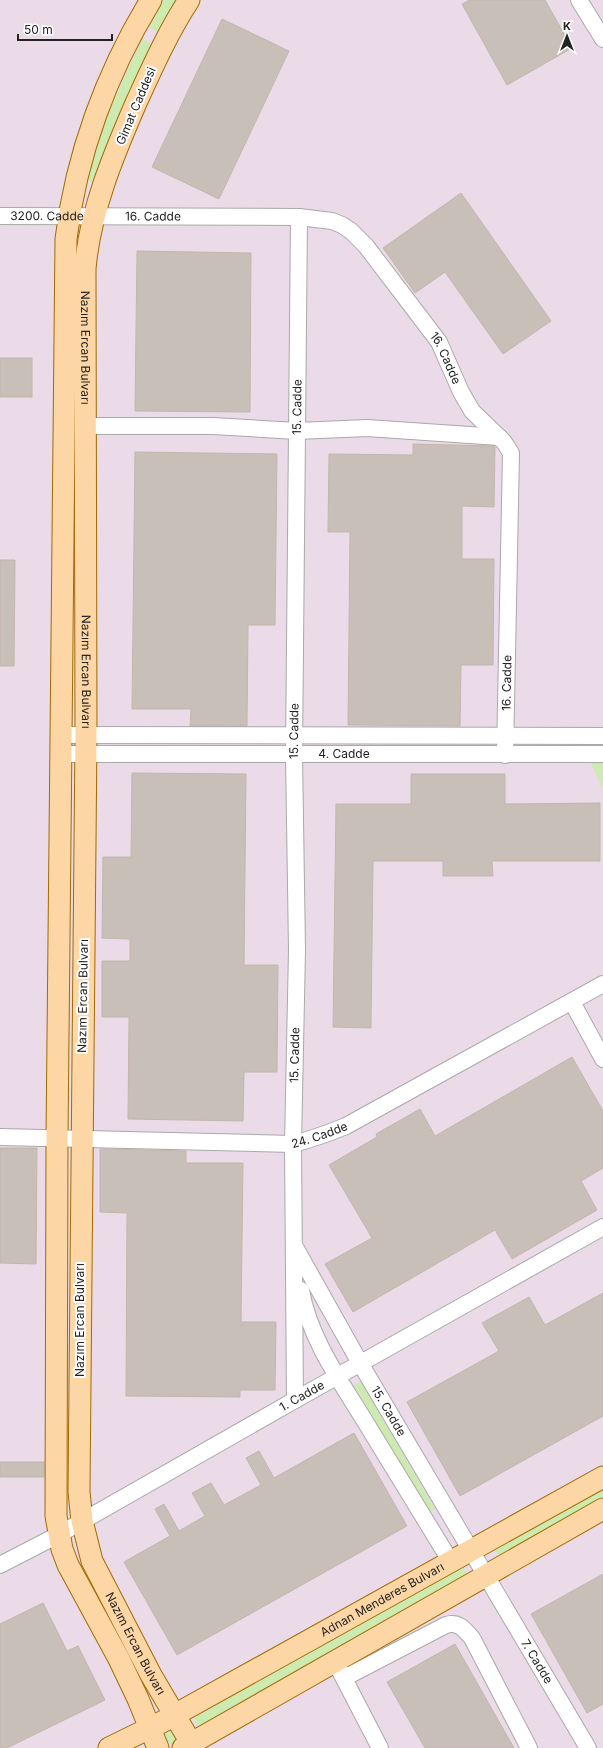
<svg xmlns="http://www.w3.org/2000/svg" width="603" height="1748" font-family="Inter,sans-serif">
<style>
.industrial{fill:#ebdbe8}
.grass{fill:#cdebb0}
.building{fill:#c7bfb8;stroke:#c4b6ab}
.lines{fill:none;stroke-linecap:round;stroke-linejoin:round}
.minor-casing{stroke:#a9a9a9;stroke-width:18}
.major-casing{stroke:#a06b00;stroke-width:23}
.minor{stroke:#fff;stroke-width:16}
.major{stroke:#fcd6a4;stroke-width:21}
.labels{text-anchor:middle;stroke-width:4;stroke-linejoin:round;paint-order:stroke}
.street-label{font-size:12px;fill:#222;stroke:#fff}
</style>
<rect width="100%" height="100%" fill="#f2efe9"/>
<rect class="industrial" x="0" y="0" width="603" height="1748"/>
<g class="grass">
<path d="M163,0H176L158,32L149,27Z"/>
<path d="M142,39L151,43L108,140L96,182L86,181L97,138Z"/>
<path d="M591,763H603V790Z"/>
<path d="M361,1382L435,1509L429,1512L354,1385Z"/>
<path d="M603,1487V1498L498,1556L495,1548Z"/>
<path d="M462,1565L467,1574L198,1727L193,1718Z"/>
<circle cx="171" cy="1737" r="7"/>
</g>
<g class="building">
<path d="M470,0H545L572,48L507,85L462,4Z"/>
<path d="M222,19L289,51L219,199L152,167Z"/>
<path d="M461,193L551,321L503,354L445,272L415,293L383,248Z"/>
<path d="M137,251L251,253L250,412L135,411Z"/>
<rect x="0" y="358" width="32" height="39"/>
<path d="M413,444L495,446L494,507L462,506V559H494L493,665H461L460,726L348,725L350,532H328L329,454L413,455Z"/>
<path d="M135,452L277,454L275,625H248L247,726H190L191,709H132Z"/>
<path d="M0,560H15L14,666H0Z"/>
<path d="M132,773L246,774L244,965H278L277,1072H244L243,1121L128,1119L129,1017H102V961H130V939L102,938L103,857H131Z"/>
<path d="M411,774H505V804L600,803V861H492L493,876H443V861H373L371,1028L333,1027L336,804H411Z"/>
<path d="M572,1057L603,1111V1168L581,1181L597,1210L512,1259L495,1230L353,1312L325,1264L372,1238L329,1165L377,1137L376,1134L420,1109L435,1136Z"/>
<path d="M0,1148H37L36,1264L0,1263Z"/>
<path d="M100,1149L186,1151V1163H243L241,1322H276L275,1390H240V1397L126,1396L127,1213L100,1212Z"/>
<path d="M603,1293V1416L460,1496L407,1402L499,1351L482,1323L529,1297L545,1325Z"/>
<path d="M354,1433L407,1526L177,1655L124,1562L170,1536L155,1509L164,1504L179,1531L205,1516L192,1493L211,1483L224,1505L261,1485L246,1458L259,1451L274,1478Z"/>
<rect x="0" y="1462" width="44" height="15"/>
<path d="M603,1574V1704L587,1713L531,1614Z"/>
<path d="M43,1603L67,1651L78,1646L105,1700L7,1748H0V1624Z"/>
<path d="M455,1644L514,1748H425L387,1682Z"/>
</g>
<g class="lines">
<g class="minor-casing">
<g id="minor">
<path d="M579,0L603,39"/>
<path id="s1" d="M0,216L299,217L332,221L342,225L351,231L366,246L439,342L461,392L472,411L504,442L511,453L505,755"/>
<path d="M85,426H213L297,431L367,428L499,437"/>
<path d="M62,735L603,736"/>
<path id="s2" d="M62,754H603"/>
<path d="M572,1002L603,1059"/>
<path id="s3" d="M0,1137L293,1144C312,1139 329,1133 346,1126L603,984"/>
<path id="s4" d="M295,1247L360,1363L588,1748"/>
<path d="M301,1290C309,1338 341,1382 366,1423C394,1469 423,1516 451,1562"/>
<path id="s5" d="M295,1400L293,1144L297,950L294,754L299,217"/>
<path id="s6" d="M0,1565L58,1535L295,1400L603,1227"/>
<path d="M339,1669L380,1748"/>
<path d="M344,1678L446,1625C458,1621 464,1629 472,1638L529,1748"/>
</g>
</g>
<g class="major-casing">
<g id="major">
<path d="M151,0C107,72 76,155 66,239L57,1138L56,1516L62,1549L68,1565L119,1659L138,1699L158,1748"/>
<path id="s7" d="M189,0C168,32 152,68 136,103C113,156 90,211 85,269L86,735L79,1492L82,1521L92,1561L151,1675L194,1748"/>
<path id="s8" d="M109,1748L162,1722L603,1477"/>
<path d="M183,1748L603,1509"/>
</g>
</g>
<use href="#minor" class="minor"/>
<use href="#major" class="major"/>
</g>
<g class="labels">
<g class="street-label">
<text transform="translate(136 106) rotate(-67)" y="4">Gimat Caddesi</text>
<text dy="4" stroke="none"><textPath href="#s1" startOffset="47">3200. Cadde</textPath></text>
<text dy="4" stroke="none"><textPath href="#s1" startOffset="153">16. Cadde</textPath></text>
<text dy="4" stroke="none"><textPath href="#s7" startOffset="369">Nazım Ercan Bulvarı</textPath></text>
<text dy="4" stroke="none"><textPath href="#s1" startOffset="513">16. Cadde</textPath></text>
<text dy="4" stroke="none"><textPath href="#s5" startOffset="993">15. Cadde</textPath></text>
<text dy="4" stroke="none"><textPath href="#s7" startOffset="693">Nazım Ercan Bulvarı</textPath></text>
<text transform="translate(507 683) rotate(-89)" y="4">16. Cadde</text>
<text dy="4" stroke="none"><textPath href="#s5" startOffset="669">15. Cadde</textPath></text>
<text dy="4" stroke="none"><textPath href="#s2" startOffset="282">4. Cadde</textPath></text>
<text transform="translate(83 996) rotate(-89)" y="4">Nazım Ercan Bulvarı</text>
<text dy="4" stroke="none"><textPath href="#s5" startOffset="345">15. Cadde</textPath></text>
<text dy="4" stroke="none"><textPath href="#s3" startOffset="321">24. Cadde</textPath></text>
<text transform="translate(80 1320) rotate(-90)" y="4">Nazım Ercan Bulvarı</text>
<text dy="4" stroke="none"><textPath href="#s6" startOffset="346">1. Cadde</textPath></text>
<text dy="4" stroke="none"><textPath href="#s4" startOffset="189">15. Cadde</textPath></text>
<text dy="4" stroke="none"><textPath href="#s8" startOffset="311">Adnan Menderes Bulvarı</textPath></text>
<text dy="4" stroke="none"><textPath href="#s7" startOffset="1677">Nazım Ercan Bulvarı</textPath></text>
<text dy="4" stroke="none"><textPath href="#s4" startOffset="480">7. Cadde</textPath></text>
</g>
</g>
<g transform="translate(567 36)" stroke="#ffffff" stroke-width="3" paint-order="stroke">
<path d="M0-3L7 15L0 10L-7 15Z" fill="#222222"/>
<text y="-6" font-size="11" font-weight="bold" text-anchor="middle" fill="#222222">K</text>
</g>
<path d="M18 34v6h94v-6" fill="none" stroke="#222222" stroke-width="2"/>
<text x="24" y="34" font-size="12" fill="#222222" stroke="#ffffff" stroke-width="3" paint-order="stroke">50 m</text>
</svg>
